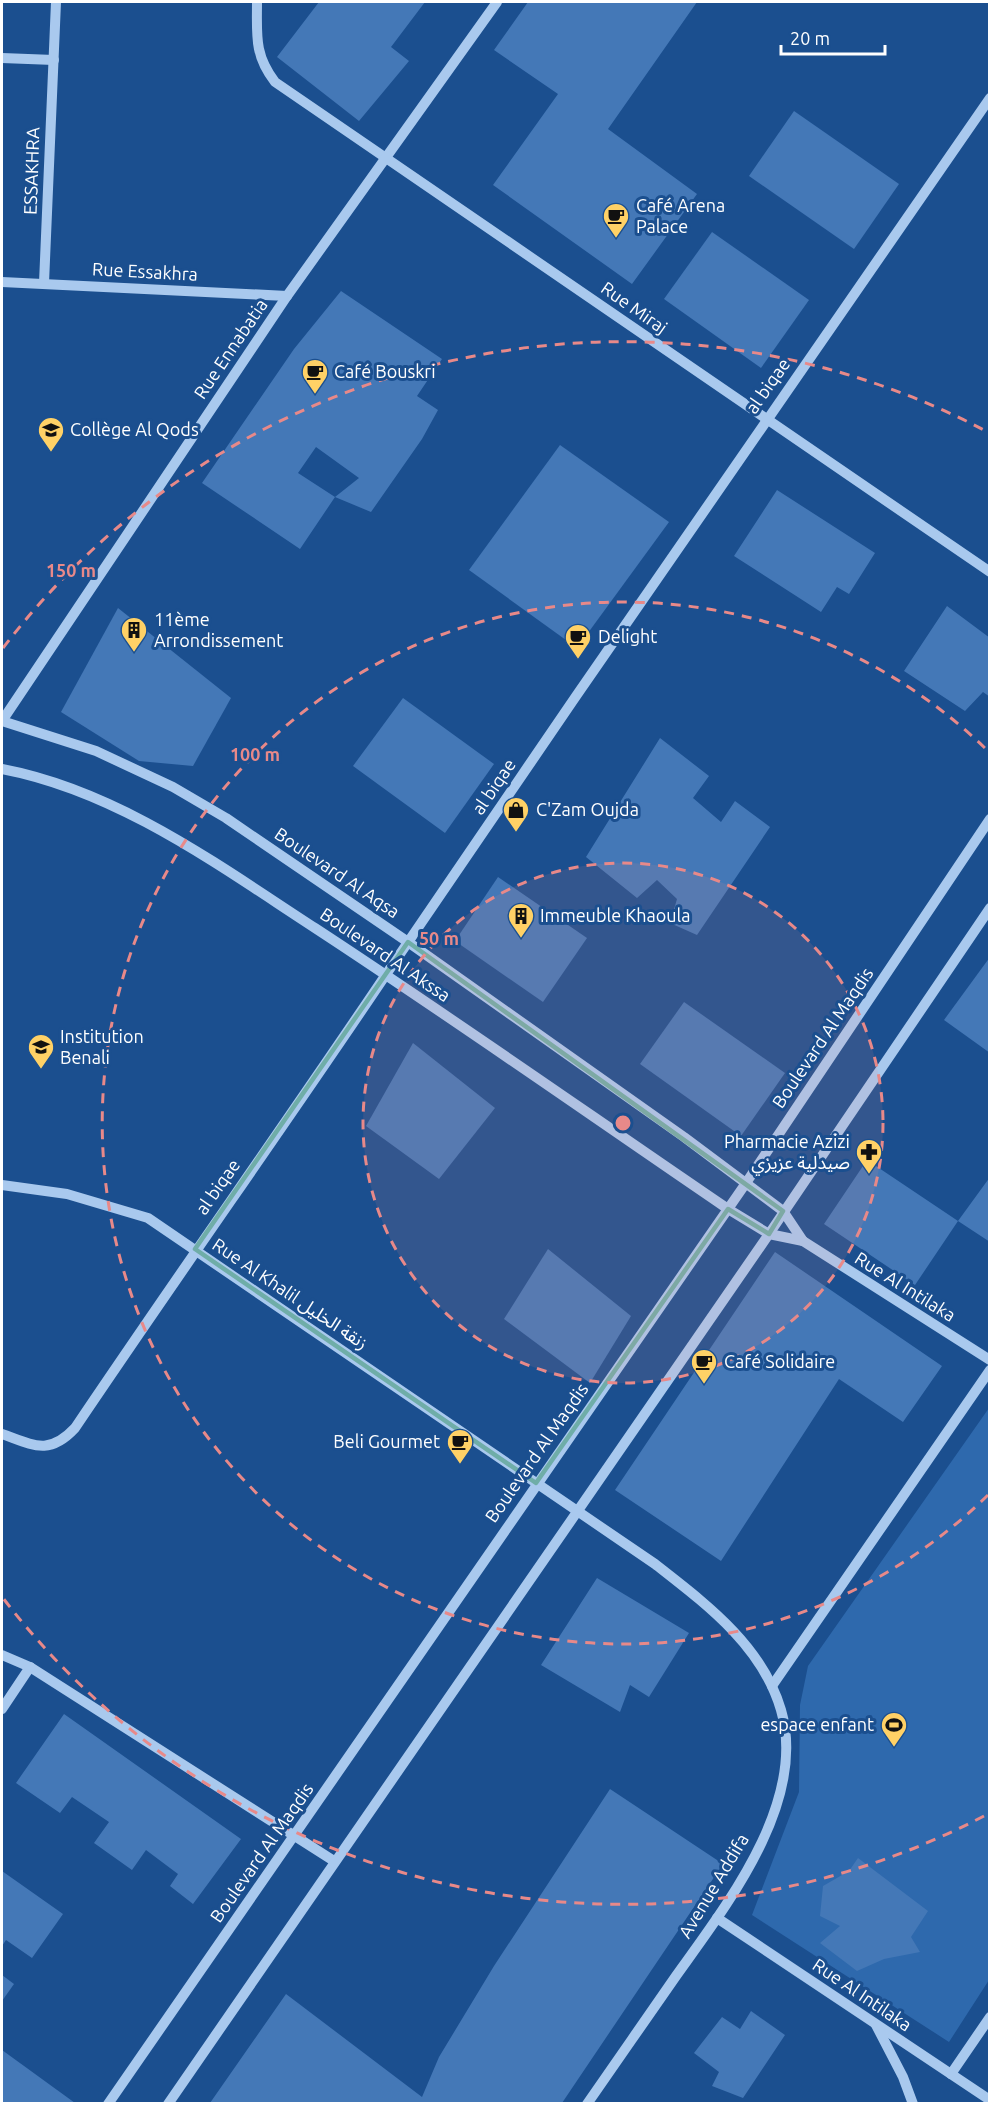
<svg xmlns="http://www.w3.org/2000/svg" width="991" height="2105" font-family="Ubuntu,'Noto Sans Arabic',sans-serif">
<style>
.green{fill:#2e69ad}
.building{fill:#4478b7}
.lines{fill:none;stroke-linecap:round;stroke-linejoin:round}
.minor{stroke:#a9c9ee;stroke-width:10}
.marked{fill:none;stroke:#6fada8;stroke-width:4.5;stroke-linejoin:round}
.ring{fill:none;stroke:#e88989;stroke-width:3;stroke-dasharray:10 8}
.labels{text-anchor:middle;stroke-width:6;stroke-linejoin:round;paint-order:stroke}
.street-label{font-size:18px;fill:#fff;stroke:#1b4f8f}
.poi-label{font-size:18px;fill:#fff;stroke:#1b4f8f;text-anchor:start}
.centre{fill:#e88989;stroke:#1b4f8f;stroke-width:3}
.ring-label{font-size:18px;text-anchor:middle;font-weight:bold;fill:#e88989;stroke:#1b4f8f;stroke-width:6;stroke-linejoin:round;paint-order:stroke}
</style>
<rect width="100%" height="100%" fill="#1b4f8f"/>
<path class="green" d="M989,1408V1980L949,2042L752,1915L799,1792L800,1705L808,1666Z"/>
<g class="building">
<path d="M319,2H425L391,47L409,61L359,121L277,57Z"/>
<path d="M528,2H697L608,129L697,194L632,284L493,185L558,94L494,50Z"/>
<path d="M794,111L899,184L854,249L749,176Z"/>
<path d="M712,232L809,300L761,368L664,299Z"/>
<path d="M341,291L442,359L417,396L438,410L422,439L371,512L335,497L359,478L316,447L298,473L335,497L300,549L202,483L294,349Z"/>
<path d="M560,445L669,522L577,648L469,570Z"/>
<path d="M777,490L875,553L849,594L837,587L821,612L734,556Z"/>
<path d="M947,606L990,638V697L983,692L965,711L904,671Z"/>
<path d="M118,608L231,698L193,766L139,761L61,712Z"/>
<path d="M403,698L494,764L445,833L353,766Z"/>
<path d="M660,738L709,776L693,798L721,822L735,801L770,827L697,935L670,923L677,899L657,880L637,898L586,857Z"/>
<path d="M498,877L587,938L543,1002L455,941Z"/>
<path d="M990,957V1053L944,1020Z"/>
<path d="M684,1002L785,1073L741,1136L640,1064Z"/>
<path d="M413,1043L495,1108L439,1179L366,1126Z"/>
<path d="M867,1160L958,1221L990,1177V1242L958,1221L915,1285L824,1224Z"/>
<path d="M548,1249L631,1316L590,1383L504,1319Z"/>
<path d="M775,1252L942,1366L903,1422L839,1379L721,1561L615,1490Z"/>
<path d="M597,1578L689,1633L649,1697L630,1685L620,1712L541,1665Z"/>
<path d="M64,1714L241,1839L193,1904L170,1886L178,1874L146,1850L132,1870L94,1843L109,1822L72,1797L60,1813L16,1783Z"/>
<path d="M610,1789L723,1864L562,2103H210L286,1994L422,2097L439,2057L494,1966Z"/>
<path d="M858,1858L928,1911L911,1937L920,1952L884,1959L857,1971L820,1943L840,1926L820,1916L823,1886L849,1871Z"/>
<path d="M2,1871L63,1914L32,1958L6,1940L2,1946Z"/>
<path d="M2,1975L14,1984L2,2001Z"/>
<path d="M751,2011L785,2035L743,2098L712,2086L719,2072L694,2053L722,2017L740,2029Z"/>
<path d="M2,2050L75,2103H2Z"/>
</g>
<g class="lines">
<g class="minor">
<path d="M257,2C257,35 254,55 275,82L990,572"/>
<path d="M2,58L54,60"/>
<path d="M2,282L287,296"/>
<path d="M44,283L56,2"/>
<path d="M2,721L96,751L173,787L226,818L408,942L684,1137L783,1211L803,1241"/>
<path d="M2,721L287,296L497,2"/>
<path d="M2,769C118,791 218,865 315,928C454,1019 590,1115 728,1209L769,1234L803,1241L990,1360"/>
<path d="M2,1185L67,1194L148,1218L655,1564C706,1604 762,1645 781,1710C808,1802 726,1906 676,1976C646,2019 617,2061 587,2104"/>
<path d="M2,1434C33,1445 49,1456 75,1428C178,1275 284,1126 387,973C586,680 787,389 990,98"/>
<path d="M2,1655L30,1667L334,1861"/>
<path d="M772,1686L990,1370"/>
<path d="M2,1709L30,1667"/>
<path d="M717,1918L990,2100"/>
<path d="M876,2025L903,2077L913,2104"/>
<path d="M951,2074L990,2017"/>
<path d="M108,2104L746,1183L990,819"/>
<path d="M168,2104L769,1234L990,908"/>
</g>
</g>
<path class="marked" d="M408,942L783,1211L769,1234L728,1209L536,1483L195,1249Z"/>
<circle cx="623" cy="1123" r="260" fill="#e88989" fill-opacity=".12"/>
<g class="ring">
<circle cx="623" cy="1123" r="260"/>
<path d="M988 1495A521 521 0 1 1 988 751"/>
<path d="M984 1816A781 781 0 0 1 3 1598M3 648A781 781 0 0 1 984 430"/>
</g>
<defs>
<g id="cafe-pin" transform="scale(1.35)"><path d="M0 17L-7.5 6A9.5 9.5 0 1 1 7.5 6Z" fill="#ffd166" stroke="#1b4f8f"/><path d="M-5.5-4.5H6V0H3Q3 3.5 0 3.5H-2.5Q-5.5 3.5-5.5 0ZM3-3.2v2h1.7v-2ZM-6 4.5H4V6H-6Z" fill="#111"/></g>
<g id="school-pin" transform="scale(1.35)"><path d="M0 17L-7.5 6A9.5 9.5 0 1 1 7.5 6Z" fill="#ffd166" stroke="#1b4f8f"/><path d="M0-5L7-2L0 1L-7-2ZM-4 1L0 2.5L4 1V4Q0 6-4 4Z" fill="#111"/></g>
<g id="building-pin" transform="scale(1.35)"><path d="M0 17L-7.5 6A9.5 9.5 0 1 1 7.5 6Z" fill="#ffd166" stroke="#1b4f8f"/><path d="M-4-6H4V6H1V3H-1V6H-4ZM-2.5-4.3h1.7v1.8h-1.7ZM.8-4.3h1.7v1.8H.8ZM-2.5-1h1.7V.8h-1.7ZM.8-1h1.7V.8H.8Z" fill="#111"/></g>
<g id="shop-pin" transform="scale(1.35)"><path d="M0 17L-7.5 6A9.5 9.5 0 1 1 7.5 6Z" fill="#ffd166" stroke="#1b4f8f"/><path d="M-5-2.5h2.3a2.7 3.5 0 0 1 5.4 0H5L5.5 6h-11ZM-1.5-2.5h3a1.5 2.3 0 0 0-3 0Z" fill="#111"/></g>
<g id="pharmacy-pin" transform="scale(1.35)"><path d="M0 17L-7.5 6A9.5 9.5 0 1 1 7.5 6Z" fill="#ffd166" stroke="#1b4f8f"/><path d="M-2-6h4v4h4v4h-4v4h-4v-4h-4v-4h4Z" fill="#111"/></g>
<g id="stadium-pin" transform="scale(1.35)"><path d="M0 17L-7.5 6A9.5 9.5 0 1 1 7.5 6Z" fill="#ffd166" stroke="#1b4f8f"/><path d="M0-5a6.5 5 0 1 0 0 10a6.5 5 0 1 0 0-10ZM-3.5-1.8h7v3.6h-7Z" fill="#111"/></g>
</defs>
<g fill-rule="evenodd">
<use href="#cafe-pin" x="616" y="216"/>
<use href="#cafe-pin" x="315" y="372"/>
<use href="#school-pin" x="51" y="430"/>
<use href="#building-pin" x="134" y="630"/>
<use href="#cafe-pin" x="578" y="637"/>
<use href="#shop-pin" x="516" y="810"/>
<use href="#building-pin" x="521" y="916"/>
<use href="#school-pin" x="41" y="1047"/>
<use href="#pharmacy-pin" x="869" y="1152"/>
<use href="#cafe-pin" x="704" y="1362"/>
<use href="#cafe-pin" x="460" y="1442"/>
<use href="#stadium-pin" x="894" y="1725"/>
</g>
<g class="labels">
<g class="street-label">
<text transform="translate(32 171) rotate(-88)" y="6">ESSAKHRA</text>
<text transform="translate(145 272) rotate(3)" y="6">Rue Essakhra</text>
<text transform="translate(634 308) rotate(35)" y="6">Rue Miraj</text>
<text transform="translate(231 349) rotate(-56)" y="6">Rue Ennabatia</text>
<text transform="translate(768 386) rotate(-55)" y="6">al biqae</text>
<text transform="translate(494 787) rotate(-56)" y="6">al biqae</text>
<text transform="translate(337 873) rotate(34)" y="6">Boulevard Al Aqsa</text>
<text transform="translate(385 955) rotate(34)" y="6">Boulevard Al Akssa</text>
<text transform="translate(823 1038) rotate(-56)" y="6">Boulevard Al Maqdis</text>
<text transform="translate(218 1187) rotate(-55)" y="6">al biqae</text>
<text transform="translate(905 1287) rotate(32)" y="6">Rue Al Intilaka</text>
<text transform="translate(290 1294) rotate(34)" y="6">Rue Al Khalil زنقة الخليل</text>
<text transform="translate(537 1453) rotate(-55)" y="6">Boulevard Al Maqdis</text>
<text transform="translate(262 1853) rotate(-55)" y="6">Boulevard Al Maqdis</text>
<text transform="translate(714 1886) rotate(-59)" y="6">Avenue Addifa</text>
<text transform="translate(862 1995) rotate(34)" y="6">Rue Al Intilaka</text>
</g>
<g class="poi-label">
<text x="636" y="212">Café Arena<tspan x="636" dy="21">Palace</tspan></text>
<text x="334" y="378">Café Bouskri</text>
<text x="70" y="436">Collège Al Qods</text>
<text x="154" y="626">11ème<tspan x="154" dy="21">Arrondissement</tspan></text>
<text x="598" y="643">Delight</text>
<text x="536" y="816">C'Zam Oujda</text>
<text x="540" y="922">Immeuble Khaoula</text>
<text x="60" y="1043">Institution<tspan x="60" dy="21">Benali</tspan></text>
<text x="850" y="1148" text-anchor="end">Pharmacie Azizi<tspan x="850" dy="21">صيدلية عزيزي</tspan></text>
<text x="724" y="1368">Café Solidaire</text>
<text x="440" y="1448" text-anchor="end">Beli Gourmet</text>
<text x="874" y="1731" text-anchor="end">espace enfant</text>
</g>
</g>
<circle cx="623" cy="1123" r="9" class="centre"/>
<g class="ring-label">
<text x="71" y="577">150 m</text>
<text x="255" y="761">100 m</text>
<text x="439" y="945">50 m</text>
</g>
<rect width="991" height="2105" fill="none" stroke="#ffffff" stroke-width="6"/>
<path d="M781 45v9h104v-9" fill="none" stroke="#ffffff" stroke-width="3"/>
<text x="790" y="45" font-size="18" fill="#ffffff" stroke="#1b4f8f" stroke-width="4.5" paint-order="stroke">20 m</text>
</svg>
